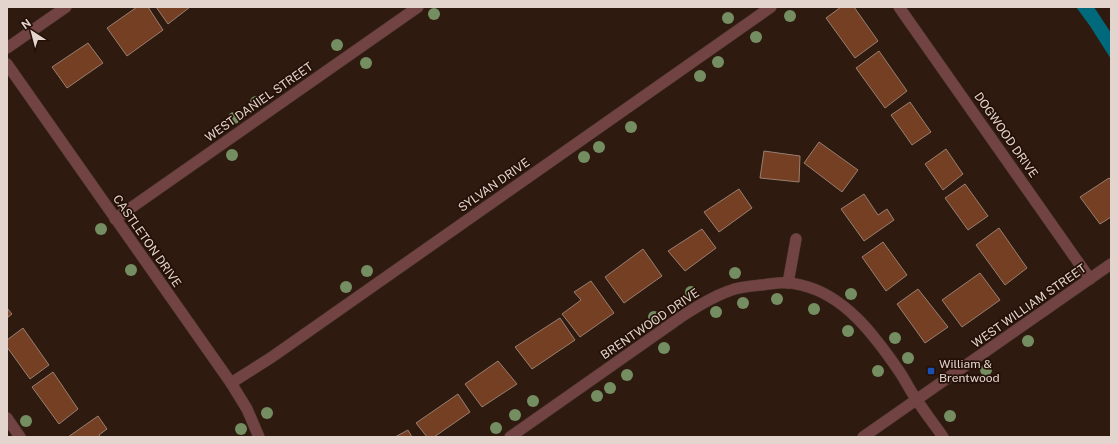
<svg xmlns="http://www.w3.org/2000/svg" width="1118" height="444" font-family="'Public Sans',sans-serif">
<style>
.water{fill:#006a7c}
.building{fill:#743f22;stroke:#997f71}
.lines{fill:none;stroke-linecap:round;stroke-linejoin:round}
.minor-casing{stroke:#47342a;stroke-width:12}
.minor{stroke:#724343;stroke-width:11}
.tree{fill:#748e62}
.transit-dot{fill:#1a4fb4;stroke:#241006;stroke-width:1.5}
.labels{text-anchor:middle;stroke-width:3.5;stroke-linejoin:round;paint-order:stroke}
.street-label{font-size:12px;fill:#e3d5cd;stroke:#241006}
.poi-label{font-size:12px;fill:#e3d5cd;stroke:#241006;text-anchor:start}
</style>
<rect width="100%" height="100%" fill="#2e1a0f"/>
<path class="water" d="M1076,7H1094L1111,33V59L1090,26Z"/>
<g class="building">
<path d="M137,7H148L163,30L127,56L107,28Z"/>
<path d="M156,7H190L168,24Z"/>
<path d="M841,7H854L878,41L855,58L826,18Z"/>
<path d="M88,43L103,63L67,88L52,67Z"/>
<path d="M879,51L907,91L885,108L856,68Z"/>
<path d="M910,102L931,132L912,145L891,115Z"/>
<path d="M819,142L858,170L842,192L804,163Z"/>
<path d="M946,149L963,174L943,190L925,164Z"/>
<path d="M764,151L800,156L799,182L760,178Z"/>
<path d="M1109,178L1111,180V217L1100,224L1080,197Z"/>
<path d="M965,184L988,216L968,230L945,198Z"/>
<path d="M739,189L752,208L719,232L704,212Z"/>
<path d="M864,194L878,215L887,209L894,220L864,241L841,209Z"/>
<path d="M999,228L1027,268L1005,285L976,245Z"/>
<path d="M702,229L716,248L685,271L668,251Z"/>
<path d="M883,242L907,275L886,291L862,257Z"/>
<path d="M643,249L662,276L624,303L605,277Z"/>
<path d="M980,273L1000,300L962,327L942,300Z"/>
<path d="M591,281L614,313L580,337L562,314L581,300L574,292Z"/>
<path d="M918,289L948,327L925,343L897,304Z"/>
<path d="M7,308L12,314L7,318Z"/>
<path d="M560,318L575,340L532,369L515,347Z"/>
<path d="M23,328L49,365L30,379L7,347V340Z"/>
<path d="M498,361L517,384L482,407L465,384Z"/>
<path d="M53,372L78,409L59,424L32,387Z"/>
<path d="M458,394L470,412L434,437H427L416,423Z"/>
<path d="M98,416L107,429L99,435L100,437H68Z"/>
<path d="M408,430L412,437H395Z"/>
</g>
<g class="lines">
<g class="minor-casing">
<g id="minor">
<path d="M899,7L1090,279"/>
<path d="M7,48L66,7"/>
<path d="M7,64L231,383L247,409L259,437"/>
<path d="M115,219L418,7"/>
<path d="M788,283L796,239"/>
<path d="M231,383L272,357L771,7"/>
<path d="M7,418L20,437"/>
<path d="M510,437L681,317C696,307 712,297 729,291C739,287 751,286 762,285C775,283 788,281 801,285C845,295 875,336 899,371C906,381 910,391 917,400C925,413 935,425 943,437"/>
<path d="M863,437L1111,264"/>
</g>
</g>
<use href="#minor" class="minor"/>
</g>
<g class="tree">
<circle cx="434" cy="14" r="6"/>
<circle cx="790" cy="16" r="6"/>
<circle cx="728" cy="18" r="6"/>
<circle cx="756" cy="37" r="6"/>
<circle cx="337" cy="45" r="6"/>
<circle cx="718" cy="62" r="6"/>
<circle cx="366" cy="63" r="6"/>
<circle cx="700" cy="76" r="6"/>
<circle cx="256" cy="102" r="6"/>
<circle cx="234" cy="118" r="6"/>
<circle cx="631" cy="127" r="6"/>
<circle cx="599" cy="147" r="6"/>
<circle cx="232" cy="155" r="6"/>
<circle cx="584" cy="157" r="6"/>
<circle cx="101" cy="229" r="6"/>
<circle cx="131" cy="270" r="6"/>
<circle cx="367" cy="271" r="6"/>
<circle cx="735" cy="273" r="6"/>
<circle cx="346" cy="287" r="6"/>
<circle cx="691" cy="292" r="6"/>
<circle cx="851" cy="294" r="6"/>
<circle cx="777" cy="299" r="6"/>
<circle cx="743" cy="303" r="6"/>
<circle cx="814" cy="309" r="6"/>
<circle cx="716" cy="312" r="6"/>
<circle cx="654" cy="317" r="6"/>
<circle cx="848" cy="331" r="6"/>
<circle cx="895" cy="338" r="6"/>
<circle cx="1028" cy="341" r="6"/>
<circle cx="664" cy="348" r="6"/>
<circle cx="908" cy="358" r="6"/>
<circle cx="986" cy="370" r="6"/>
<circle cx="878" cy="371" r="6"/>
<circle cx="627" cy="375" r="6"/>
<circle cx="610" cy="388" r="6"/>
<circle cx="597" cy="396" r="6"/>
<circle cx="533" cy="401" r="6"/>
<circle cx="267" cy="413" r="6"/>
<circle cx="515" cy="415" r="6"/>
<circle cx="950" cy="416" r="6"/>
<circle cx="26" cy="421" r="6"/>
<circle cx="496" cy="428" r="6"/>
<circle cx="241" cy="429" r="6"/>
</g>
<rect class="transit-dot" x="927" y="367" width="8" height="8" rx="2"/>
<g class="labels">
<g class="street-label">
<text transform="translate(259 102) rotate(-35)" y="4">WEST DANIEL STREET</text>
<text transform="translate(1006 135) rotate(55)" y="4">DOGWOOD DRIVE</text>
<text transform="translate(494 185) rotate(-35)" y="4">SYLVAN DRIVE</text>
<text transform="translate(147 241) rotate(55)" y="4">CASTLETON DRIVE</text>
<text transform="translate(1029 306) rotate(-35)" y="4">WEST WILLIAM STREET</text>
<text transform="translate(650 324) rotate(-34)" y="4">BRENTWOOD DRIVE</text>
</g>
<g class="poi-label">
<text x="939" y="368">William &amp;<tspan x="939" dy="14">Brentwood</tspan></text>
</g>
</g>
<rect width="1118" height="444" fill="none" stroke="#e3d5cd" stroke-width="16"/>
<g transform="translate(32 32) rotate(324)" stroke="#241006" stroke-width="3" paint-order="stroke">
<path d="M0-3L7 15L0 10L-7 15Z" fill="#e3d5cd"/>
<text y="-6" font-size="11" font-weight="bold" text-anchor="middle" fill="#e3d5cd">N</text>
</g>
</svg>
